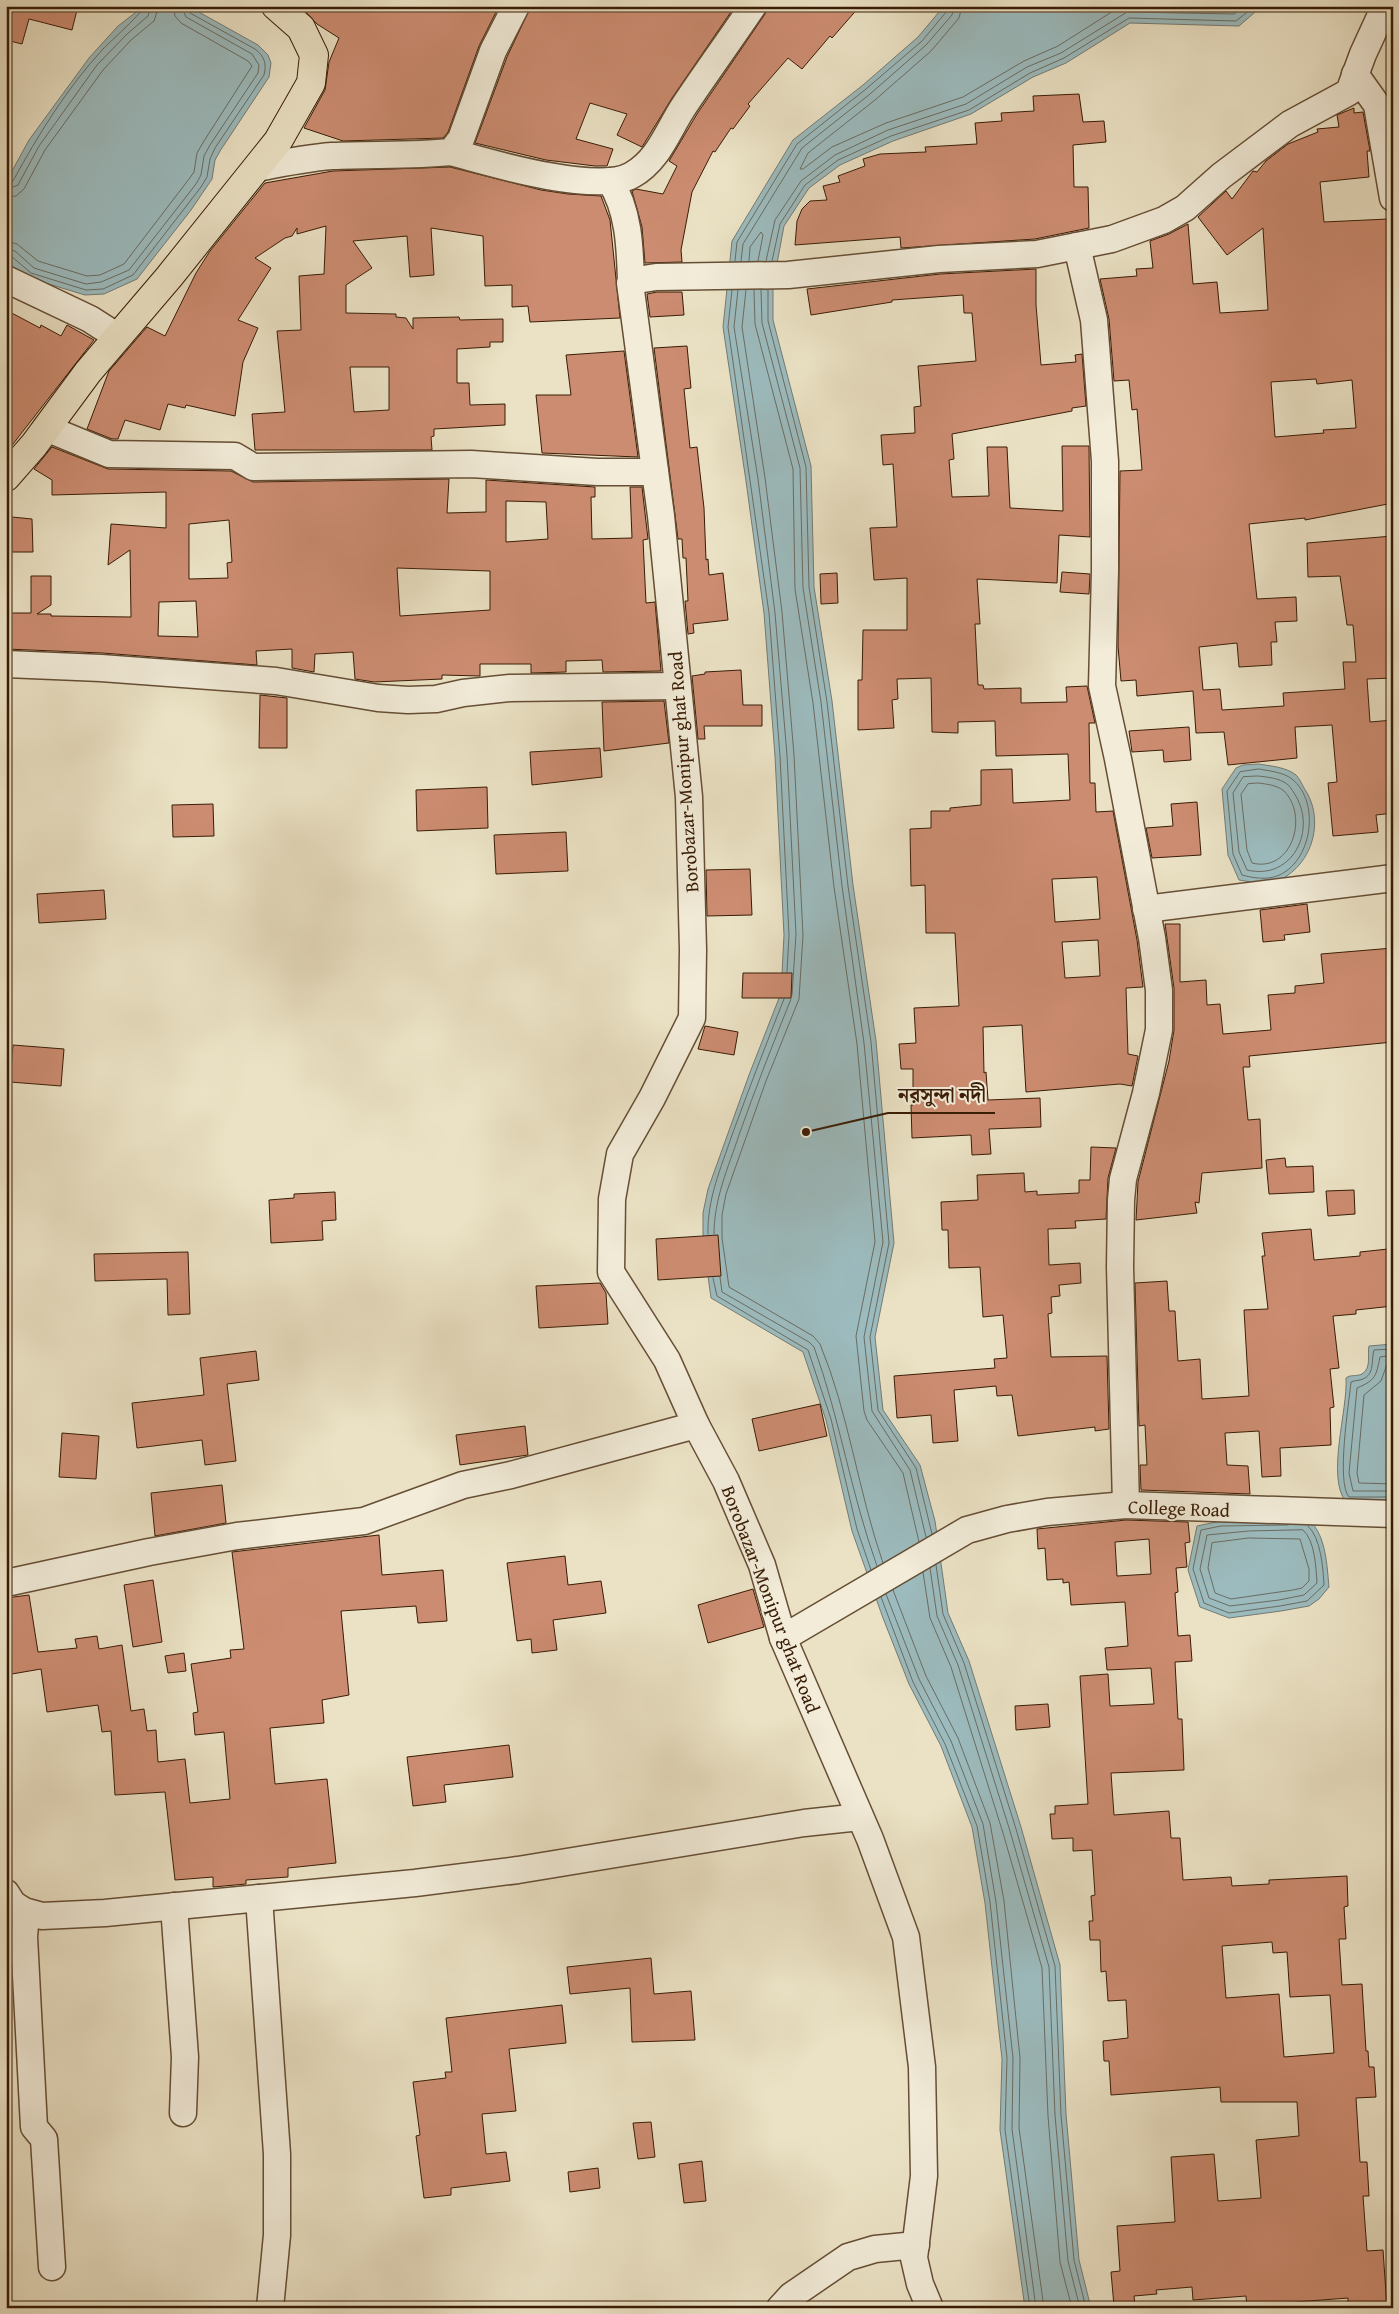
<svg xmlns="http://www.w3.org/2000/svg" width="1399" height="2314" font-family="'Gentium Book Plus','Noto Serif Bengali',serif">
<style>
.water{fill:#9cbbbe;stroke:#747b74}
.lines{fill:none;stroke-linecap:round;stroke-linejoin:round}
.shore{stroke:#6a6c62;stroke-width:1}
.building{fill:#cc8c71;stroke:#391c05;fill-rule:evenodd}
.minor-casing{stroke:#664e35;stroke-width:29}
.major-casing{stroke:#391c05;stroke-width:30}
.minor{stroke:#f2ecd9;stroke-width:26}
.major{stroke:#ebe2c5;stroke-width:28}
.labels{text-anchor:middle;stroke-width:4;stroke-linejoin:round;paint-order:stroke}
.street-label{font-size:19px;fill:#391c05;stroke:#f2ecd9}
.leader{fill:none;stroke:#391c05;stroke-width:2}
.callout-dot{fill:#391c05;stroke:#f2ecd9;stroke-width:2}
.callout-label{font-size:20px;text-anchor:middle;font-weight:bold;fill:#391c05;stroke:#f2ecd9;stroke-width:4;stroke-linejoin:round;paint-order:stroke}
</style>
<rect width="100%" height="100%" fill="#ebe2c5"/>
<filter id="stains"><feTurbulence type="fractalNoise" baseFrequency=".004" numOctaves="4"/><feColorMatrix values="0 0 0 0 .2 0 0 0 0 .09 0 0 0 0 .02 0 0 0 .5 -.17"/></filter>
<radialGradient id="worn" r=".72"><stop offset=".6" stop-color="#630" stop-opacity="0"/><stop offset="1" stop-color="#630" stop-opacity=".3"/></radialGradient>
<g class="water">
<path d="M144,6H188L258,45L268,55L271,63L269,77L220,151L215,160L212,179L191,210L137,279L104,294L85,295L29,278L11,265L6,257V182L29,140L89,58L118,26Z"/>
<path d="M944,6H1262L1239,26L1130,23L1066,63L1033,77L971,114L893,141L840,165L809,188L784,226L773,285V320L811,466L814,587L832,701L853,885L876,1041L894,1243L875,1337L883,1410L920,1465L935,1521L948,1613L969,1661L1021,1827L1060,1965L1066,2114L1079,2260L1091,2308H1025L1000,2130L1002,2059L985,1903L972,1827L941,1746L909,1684L883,1618L852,1531L826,1420L803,1352L711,1298L703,1240V1213L708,1189L749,1075L781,993L784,935L775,756L764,613L746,481L723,327L732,241L793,140L863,85L918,37Z"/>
<path d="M1259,764C1270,766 1286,767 1296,775C1299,778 1302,784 1304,788C1325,818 1314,863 1280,880C1268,886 1252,882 1239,880L1228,855L1222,789L1236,768L1243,765Z"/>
<path d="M1393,1344V1502H1346C1326,1477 1348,1410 1346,1378C1351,1374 1356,1377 1362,1374C1372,1368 1367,1354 1369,1346Z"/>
<path d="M1221,1521H1310C1326,1536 1327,1566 1329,1587L1319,1599L1309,1606L1281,1611L1229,1618L1200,1607L1188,1570L1197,1526Z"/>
</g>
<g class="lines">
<g class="shore">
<path d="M962,6L959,18L931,51L875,100L808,153L800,169H803L832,147L886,123L963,97L1024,61L1058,46L1121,6"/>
<path d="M6,184L13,181C38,135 67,88 103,49C110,42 144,11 145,6"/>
<path d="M6,190L18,185L39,146L97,65L126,35L148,16L151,6"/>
<path d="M6,197L16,196L24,189L45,150L103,70L131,40L154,21L159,6"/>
<path d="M6,241L17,244L38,261L87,276L100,275L124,264L189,179L194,172L197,153L204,141L252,66L248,61L181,23L175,16L173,6"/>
<path d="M6,249L15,251L34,268L86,284L101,282L129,270L196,184L201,175L204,156L210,145L258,73L259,65L252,54L186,17L181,6"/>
<path d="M6,255L11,256L31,273L86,290L103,289L133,275L201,187L207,177L210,159L215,148L264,75C267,63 264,56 255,49L190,13L187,6"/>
<path d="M735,261L737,242L797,144L866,89L922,41L947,11L948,6"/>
<path d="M741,261L743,244L802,148L870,94L926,45L952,15L954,6"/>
<path d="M749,261L750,247L761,232L763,235L758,261"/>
<path d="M766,261L775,220L801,181L835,155L888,130L966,104L1027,67L1061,53L1127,12L1234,14L1245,6"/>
<path d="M772,261L780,224L805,185L838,160L891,136L969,110L1030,73L1064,58L1129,18L1236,21L1255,6"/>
<path d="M732,290L728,327L769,613L780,756L789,935L787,972"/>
<path d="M738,290L734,327L758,479L775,613L787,755L796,934L792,995"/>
<path d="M746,290L742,327L765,478L782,612L794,755L803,935L799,999L766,1081L726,1194L722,1215V1238L729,1287L813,1336L820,1344C849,1414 858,1491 883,1563"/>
<path d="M754,290L755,324L793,469L795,589L813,703L834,887L857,1044L875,1242L856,1336L864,1411L867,1420L903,1473L919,1542"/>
<path d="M761,290L762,323L800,468L803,588L821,702L842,886L864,1043L883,1242L864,1337L872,1411L910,1470L926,1537"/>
<path d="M768,290V321L806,467L809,587L827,702L848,886L871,1042L889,1243L870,1337L878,1410L916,1468L932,1534"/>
<path d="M1259,769C1269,771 1283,772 1292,779C1321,802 1312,863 1277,876C1266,880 1253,878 1242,875L1233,854L1227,791L1240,772Z"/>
<path d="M1258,776C1267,777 1279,778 1287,784C1290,786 1292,790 1294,793C1318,829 1293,881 1247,870L1239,852L1233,793L1243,777Z"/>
<path d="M1258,783C1266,784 1277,785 1284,791C1309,816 1292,873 1252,863L1247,850L1241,794L1248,784Z"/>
<path d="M708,1234C707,1199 721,1168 732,1135C749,1089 766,1044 784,999"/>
<path d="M714,1234C714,1199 728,1168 739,1135C755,1089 773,1044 791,999"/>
<path d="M720,1277L722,1292L809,1342L814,1347C840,1419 851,1494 877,1566"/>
<path d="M713,1278L717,1296L808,1350L831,1419L857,1529L871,1570"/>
<path d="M1393,1349L1374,1350C1371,1360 1375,1374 1363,1379C1359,1381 1355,1380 1351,1382C1349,1403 1336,1482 1349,1497H1393"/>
<path d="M1393,1355L1380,1357C1376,1376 1376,1380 1357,1388L1349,1473L1353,1491H1393"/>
<path d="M1393,1363L1387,1364L1381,1381L1364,1395L1357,1473L1359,1483L1393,1484"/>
<path d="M1288,1525L1221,1526L1201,1530L1193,1569L1204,1603L1229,1613L1280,1606L1307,1601L1324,1585C1323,1568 1321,1538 1308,1526"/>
<path d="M1303,1530C1315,1540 1316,1568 1317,1583L1304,1595L1279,1600L1230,1606L1209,1598L1200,1569L1207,1535L1249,1531Z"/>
<path d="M1249,1538L1300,1539L1309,1569V1581L1302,1588L1293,1590L1231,1599L1215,1593L1208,1568L1212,1543Z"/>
<path d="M936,1565L943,1614L964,1663L1016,1829L1055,1966L1061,2115L1074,2260L1086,2308"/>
<path d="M930,1568L937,1616L958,1665L1010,1831L1049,1967L1055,2115L1068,2261L1080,2308"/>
<path d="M923,1572L930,1618L951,1667L1003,1833L1042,1968L1048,2116L1060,2262L1072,2308"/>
<path d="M893,1590L926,1676L958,1738L990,1823L1004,1901L1020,2058L1019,2128L1044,2308"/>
<path d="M886,1594L919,1679L951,1741L983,1824L996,1902L1013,2058L1012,2129L1036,2308"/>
<path d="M881,1597L913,1682L945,1744L977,1826L990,1902L1007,2058L1005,2130L1030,2308"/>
</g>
</g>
<g class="building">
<path d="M6,6H78L72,30L29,19L22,44L6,40Z"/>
<path d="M300,6H499L479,46L448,132L443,138L343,141L304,128L325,90L329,62L339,38L317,24Z"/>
<path d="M531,6H735L672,98L642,147L617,135L627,114L590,103L576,139L613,149L607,166H595L546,160L475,143L507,57Z"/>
<path d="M768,6H860L832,38L830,36L802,69L788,58L748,104L750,106L733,129L731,128L715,152L713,151L692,192L681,250L682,262L645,263L642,227L632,191L636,189L663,194L677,166L669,161L697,114L765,14Z"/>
<path d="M1079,94L1083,122L1104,121L1106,142L1073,145L1074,187H1088L1089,228L1035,239L901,248L900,237L795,245L797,221L802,209L810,201L827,200L823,186L840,182L838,176L865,166L863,159L880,154L926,152L925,147L977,144L975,123L1002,121L1001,113L1034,111L1033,96Z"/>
<path d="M1354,108V113L1363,112L1370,151H1367L1369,177L1320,182L1324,222L1388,219L1389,240H1393V503L1305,520V518L1249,524L1257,599L1296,597L1297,621L1275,622L1277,642H1271L1272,665L1239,667L1237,643L1199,647L1203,690L1220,689L1222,710L1284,706L1283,693L1345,689L1343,662H1356L1353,625H1347L1340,576L1308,577L1307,543L1393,536V678L1367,679L1370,722L1393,720V813L1376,815L1378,832L1333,836L1328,783L1337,782L1332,725L1295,727L1297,758L1228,765L1224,732L1196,733L1193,691L1137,696L1136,680L1121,681L1118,646L1120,471L1142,470L1137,409L1132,410L1129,380L1114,381L1109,319L1100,279L1137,276L1136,269L1153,268L1150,241L1169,234L1188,224L1193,284L1217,282L1220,313L1268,310L1263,228L1227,255L1198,217L1226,191L1232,199L1253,171L1257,172L1266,161L1288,144L1318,132L1317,129L1339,127L1337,115ZM1316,379L1317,384L1352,380L1356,428L1323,430L1324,433L1275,437L1271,382Z"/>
<path d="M450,167L541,190L568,194L601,196L610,220L620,318L530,322L528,306L512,307V285L485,286L483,236L431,228L434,275L410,277L407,236L353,241L372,268L346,285V313L396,314V317L406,318L413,329V318L459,317L460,320L503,319V342H490V347L457,349V383H469L470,405L505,404V425L434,429V436L431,437L432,450H255L252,414L285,412L277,331L301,330L299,276L324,274L326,226L297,234V228L292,236L285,238L255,258L271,268L238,320L258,328L243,362L235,416L186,405L185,408L168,404L160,430L125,420L118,439H112L87,429L109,371L147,327L165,336L196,273L210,251L265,183L333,171ZM350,367H389V410L354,412Z"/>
<path d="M1036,269V305L1041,365L1076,362L1075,355L1082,354L1086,406L1072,408V411L952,434L954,459L949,460L952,497L989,496L987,447H1007L1010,508L1063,511L1062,446H1089L1090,537L1059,535L1057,583L977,579L980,624H975L978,685H983L984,689L1021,688V703L1067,702L1066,687L1087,686L1095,723H1089L1090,783H1095L1096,812L1113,811L1137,940L1143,987L1126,988L1128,1054L1138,1056L1132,1086L1120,1084L1026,1092L1022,1025L983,1027L984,1073L986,1072L988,1100L1040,1098L1041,1127L989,1129L991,1154L972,1155L971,1135L912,1138L911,1105H913V1069H901L899,1044L916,1043L914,1008L959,1006L955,933H926L925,885L911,886L910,829L931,828V811H950V808L981,805V770L1012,769L1013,803L1070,800L1068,754L996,756L995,721L958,722V733L932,732L931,678L897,679L898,699L892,700L894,728L858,730V680H862L863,630H907V578L874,580L870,528L897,527L893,464L883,465L881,435L915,433L914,407L921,406L918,366L976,361L972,313H964L963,295L892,300V302L811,315L807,289L940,274ZM1097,877L1100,919L1055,922L1052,879ZM1098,940L1100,976L1065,978L1062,942Z"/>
<path d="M657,292H682L684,315L650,317L647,294Z"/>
<path d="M6,310L40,328L41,325L61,336L67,325L94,340L6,453Z"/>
<path d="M687,346L691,388L684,389L690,448L697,447L704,508L706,560L708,559L709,575L723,573L728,620L693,624L694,633L688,634L685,601H688L686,558H683L682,539H678L654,348Z"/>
<path d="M624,351L638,457L542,453L536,395H571L566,355Z"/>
<path d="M52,447L108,469L231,471L253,482L449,479L447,513L486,512V480L595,487V497H591L592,539L632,538L630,487H642L648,539L643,540L646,603L655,602L661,671L603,672L602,660L566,661V672L531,673V664H480V676L442,675V679L374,682L355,679L353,652L315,654L314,672L292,668V649L256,651L257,665L102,653L6,649L7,613H31V576H51V605L37,614H51V616L131,617L130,550L108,565L111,524L166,528V492L52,495V480L34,469ZM506,501L546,502L548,539L506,542ZM229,520L232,562L227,563L228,578L189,579V524ZM397,568L490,571V610L400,616ZM196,601L198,637L158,636L159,602Z"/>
<path d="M12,517L32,519L33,552H12Z"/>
<path d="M1062,572L1090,574L1089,594L1060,592Z"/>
<path d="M837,573L838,603L821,604L820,574Z"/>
<path d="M741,670L743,705H762V726H704L705,739H698L692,676L705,674V672Z"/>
<path d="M260,695L287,698V748H259Z"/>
<path d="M664,701L669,743L604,751L602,702Z"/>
<path d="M1189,727L1191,760L1164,762L1163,750L1132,752L1129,731Z"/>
<path d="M600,748L602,777L532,785L530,752Z"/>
<path d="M487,787L488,828L417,831L416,790Z"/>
<path d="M1197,802L1201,855L1152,858L1146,828L1173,826L1171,804Z"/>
<path d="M213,804L214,836L173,837L172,805Z"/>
<path d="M566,832L568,871L496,874L494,835Z"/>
<path d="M750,869L752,915L707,916L706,870Z"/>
<path d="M104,890L106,919L39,923L37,894Z"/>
<path d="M1307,904L1310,932L1284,935L1285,940L1263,942L1260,910Z"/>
<path d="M1165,924H1180V982L1206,980L1207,1005L1220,1004L1223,1034L1271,1030L1268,995L1295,993V986L1324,983L1321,954L1393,948V976H1391L1393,1042L1249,1056L1250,1067H1243L1248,1120L1260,1119L1262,1168L1202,1173L1199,1203L1195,1202L1197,1213L1136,1220L1138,1182L1169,1061L1174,1030V988Z"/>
<path d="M743,973H792L791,998H742Z"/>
<path d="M705,1026L738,1032L734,1055L698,1049Z"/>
<path d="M13,1045L64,1049L61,1086L10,1082Z"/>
<path d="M1091,1147L1116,1148L1108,1178L1106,1219L1075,1221L1076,1228L1048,1229L1049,1265L1080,1263L1081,1283L1059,1285L1060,1296L1051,1297L1052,1313L1048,1314L1051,1357L1107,1356L1109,1429L1095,1431V1427L1018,1436L1012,1395L997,1396L996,1386L954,1390L958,1441L933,1443L931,1415L897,1418L894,1376L995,1368L994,1359L1007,1358L1003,1315L983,1317L980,1267L949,1268L948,1230H942L941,1202L978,1200L977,1175L1024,1173L1025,1192L1037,1191V1195L1079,1193V1180H1090Z"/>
<path d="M1285,1158L1286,1167L1313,1166L1314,1192L1269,1194L1266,1160Z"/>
<path d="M1354,1190L1355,1214L1328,1216L1326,1191Z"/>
<path d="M335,1192L336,1220L322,1221L323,1240L271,1243L269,1200L294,1198V1194Z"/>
<path d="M1311,1229L1314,1260L1360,1256V1252L1388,1249L1393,1284V1306L1356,1310V1314L1333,1316L1339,1368L1330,1369L1334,1407L1330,1408L1331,1445L1280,1448L1281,1476L1262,1477L1259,1431L1225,1433L1227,1465L1248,1466L1250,1494L1141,1490L1140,1465H1147L1145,1425L1139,1426L1135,1283L1167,1281L1169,1311H1175L1178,1361L1200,1359L1202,1399L1249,1396L1244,1310L1268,1309L1262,1256H1265L1262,1233Z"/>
<path d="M718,1235L721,1276L658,1280L656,1239Z"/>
<path d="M188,1252L190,1314L168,1315L167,1279L95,1281L94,1254Z"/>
<path d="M600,1283L606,1293L608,1324L539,1328L536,1286Z"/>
<path d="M256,1351L259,1380L227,1384L236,1461L205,1465L202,1440L137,1448L132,1403L204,1395L200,1358Z"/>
<path d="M820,1404L827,1436L759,1451L752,1419Z"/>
<path d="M525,1426L528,1455L460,1465L456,1435Z"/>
<path d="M62,1433L99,1436L96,1479L59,1477Z"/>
<path d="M222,1485L226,1523L155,1536L151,1493Z"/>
<path d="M1126,1520L1188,1522L1190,1542L1185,1543L1187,1567L1176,1568L1178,1592L1175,1593L1178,1636L1190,1635L1192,1661L1175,1662L1178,1719H1182L1184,1770L1111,1773L1114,1815L1169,1811L1171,1838H1180L1183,1880L1231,1877L1232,1886L1269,1884V1880L1347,1876L1348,1906L1344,1907L1346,1939H1339L1342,1985L1362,1984L1366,2051H1368L1369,2067H1374L1376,2097L1356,2098L1360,2162H1367L1369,2196H1363L1367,2251L1383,2250L1387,2307L1348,2308V2298L1295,2302L1296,2308H1247L1246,2296L1193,2300L1192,2287L1156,2290L1157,2294L1134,2296L1135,2305L1114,2306L1111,2272L1120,2271L1117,2226L1175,2222L1171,2157L1214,2154L1218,2201L1261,2198L1256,2140L1299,2136L1297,2102H1221L1220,2087L1111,2095L1109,2061H1104L1103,2041L1128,2038L1126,2000L1108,2001L1106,1971L1101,1972L1100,1940H1090L1089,1921H1093L1091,1896L1095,1895L1092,1850L1073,1851V1838L1052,1839L1050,1814H1055V1806L1088,1804L1080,1676L1108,1674L1110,1706L1154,1704L1151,1668L1107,1670L1105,1648L1128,1646L1125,1602L1071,1605L1069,1582L1063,1583V1579L1047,1580L1045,1548L1038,1549L1037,1529ZM1149,1539L1151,1574L1117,1576L1115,1542ZM1272,1942L1273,1953L1287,1952L1290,1997L1330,1995L1334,2053L1284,2057L1279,1994L1226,1998L1222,1946Z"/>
<path d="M379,1535L382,1575L443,1570L447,1621L418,1623L416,1606L341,1611L349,1695L322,1700L324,1723L270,1728L275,1784L327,1779L336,1863L288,1868V1877L246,1880V1884L213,1887V1877L175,1880L165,1792L115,1795L111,1731L102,1732L98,1705L47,1712L41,1669L6,1675V1598L29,1595L38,1652L77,1648L75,1639L97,1636L99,1649L122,1645L131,1711L144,1709L147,1731L156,1730L158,1762L185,1759L190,1803L230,1799L224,1732L195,1735L193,1713L198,1712L191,1664L231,1658L230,1650L244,1649L232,1552Z"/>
<path d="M565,1556L568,1585L601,1581L606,1613L553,1620L557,1650L532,1653L531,1639L517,1641L507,1563Z"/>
<path d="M153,1580L162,1642L133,1647L124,1585Z"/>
<path d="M753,1589L764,1627L708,1643L698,1605Z"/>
<path d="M184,1653L186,1671L168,1673L165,1656Z"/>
<path d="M1048,1704L1050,1727L1016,1730L1015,1706Z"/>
<path d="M509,1745L513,1777L444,1785L446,1802L413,1806L407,1757Z"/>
<path d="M651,1958L654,1994L691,1991L695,2040L632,2042L630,1988L570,1994L567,1967Z"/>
<path d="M562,2005L566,2043L509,2049L516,2111L482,2114L486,2154L506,2152L510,2181L451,2188V2195L424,2198L416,2136L420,2135L413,2082L446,2078L445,2072H452L446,2018Z"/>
<path d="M651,2122L655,2157L638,2159L633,2123Z"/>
<path d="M702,2161L706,2201L684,2203L679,2164Z"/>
<path d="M598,2168L600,2188L570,2192L568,2172Z"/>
</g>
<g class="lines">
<g class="minor-casing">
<g id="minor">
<path d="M1355,74L1377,105L1393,198"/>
<path d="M451,152C490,163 597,195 632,175C659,160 668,130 684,106C706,73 730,40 753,6"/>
<path d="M257,168C282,163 306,158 332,156C372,154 411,156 451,152L461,139L493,51L516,6"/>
<path d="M610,181C629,210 630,248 631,281"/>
<path d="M1077,246L1094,320L1105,461V571L1102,686L1118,759L1152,938L1159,990V1030L1146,1093L1123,1179L1121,1200L1120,1267L1126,1505"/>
<path d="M6,279L90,319L118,337"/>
<path d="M46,428L109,454L235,456L253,467L471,464L597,472H655"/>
<path d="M6,664L101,668L276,681L378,698L408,700L436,699L463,693L510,688L677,686"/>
<path d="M1146,909L1393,878"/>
<path d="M6,1583L149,1552L237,1536L364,1521L463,1485L511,1475L696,1425"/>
<path d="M783,1638L967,1530L1007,1519L1047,1512L1126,1505L1393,1514"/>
<path d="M6,1893L13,1904L24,1911L42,1916L105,1913L415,1883L518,1870L804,1823L860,1817"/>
<path d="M259,1898L277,2154V2235L270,2308"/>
<path d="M174,1906L185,2057L183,2113"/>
<path d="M26,1912L24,1937L34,2127L44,2139L52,2267"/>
<path d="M780,2308L791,2296L848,2257L875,2249L916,2245"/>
<path d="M930,2308L920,2284L914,2258L924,2176L922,2067L906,1937L870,1839L783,1638L762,1565L726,1481L696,1425L667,1360L611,1272L612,1199L620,1154L652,1098L692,1018L693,950L689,797L661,516L630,283L637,280L656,277L788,275L939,259L1037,254L1112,239L1164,220L1185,208L1221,176L1290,124L1349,92L1363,54L1385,6"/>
</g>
</g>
<g class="major-casing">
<path id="major" d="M6,477L34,445L88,372L169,277L278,141L311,83L314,55L301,28L276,6"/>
</g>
<use href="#minor" class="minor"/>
<use href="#major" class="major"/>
</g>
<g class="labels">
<g class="street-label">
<text transform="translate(683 772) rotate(-94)" y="7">Borobazar-Monipur ghat Road</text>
<text transform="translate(1179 1508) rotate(2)" y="7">College Road</text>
<text transform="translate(771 1599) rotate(69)" y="7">Borobazar-Monipur ghat Road</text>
</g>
</g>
<path class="leader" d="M806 1132L888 1113H995"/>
<circle class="callout-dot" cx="806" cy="1132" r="5"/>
<g class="callout-label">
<text x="942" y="1102">নরসুন্দা নদী</text>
</g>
<rect width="1399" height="2314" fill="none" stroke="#ebe2c5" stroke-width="25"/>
<rect x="8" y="8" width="1384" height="2299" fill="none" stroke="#391c05" stroke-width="2.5"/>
<rect x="12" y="12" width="1374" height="2289" fill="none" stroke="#391c05"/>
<rect width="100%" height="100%" filter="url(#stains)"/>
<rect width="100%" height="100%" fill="url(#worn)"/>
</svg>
